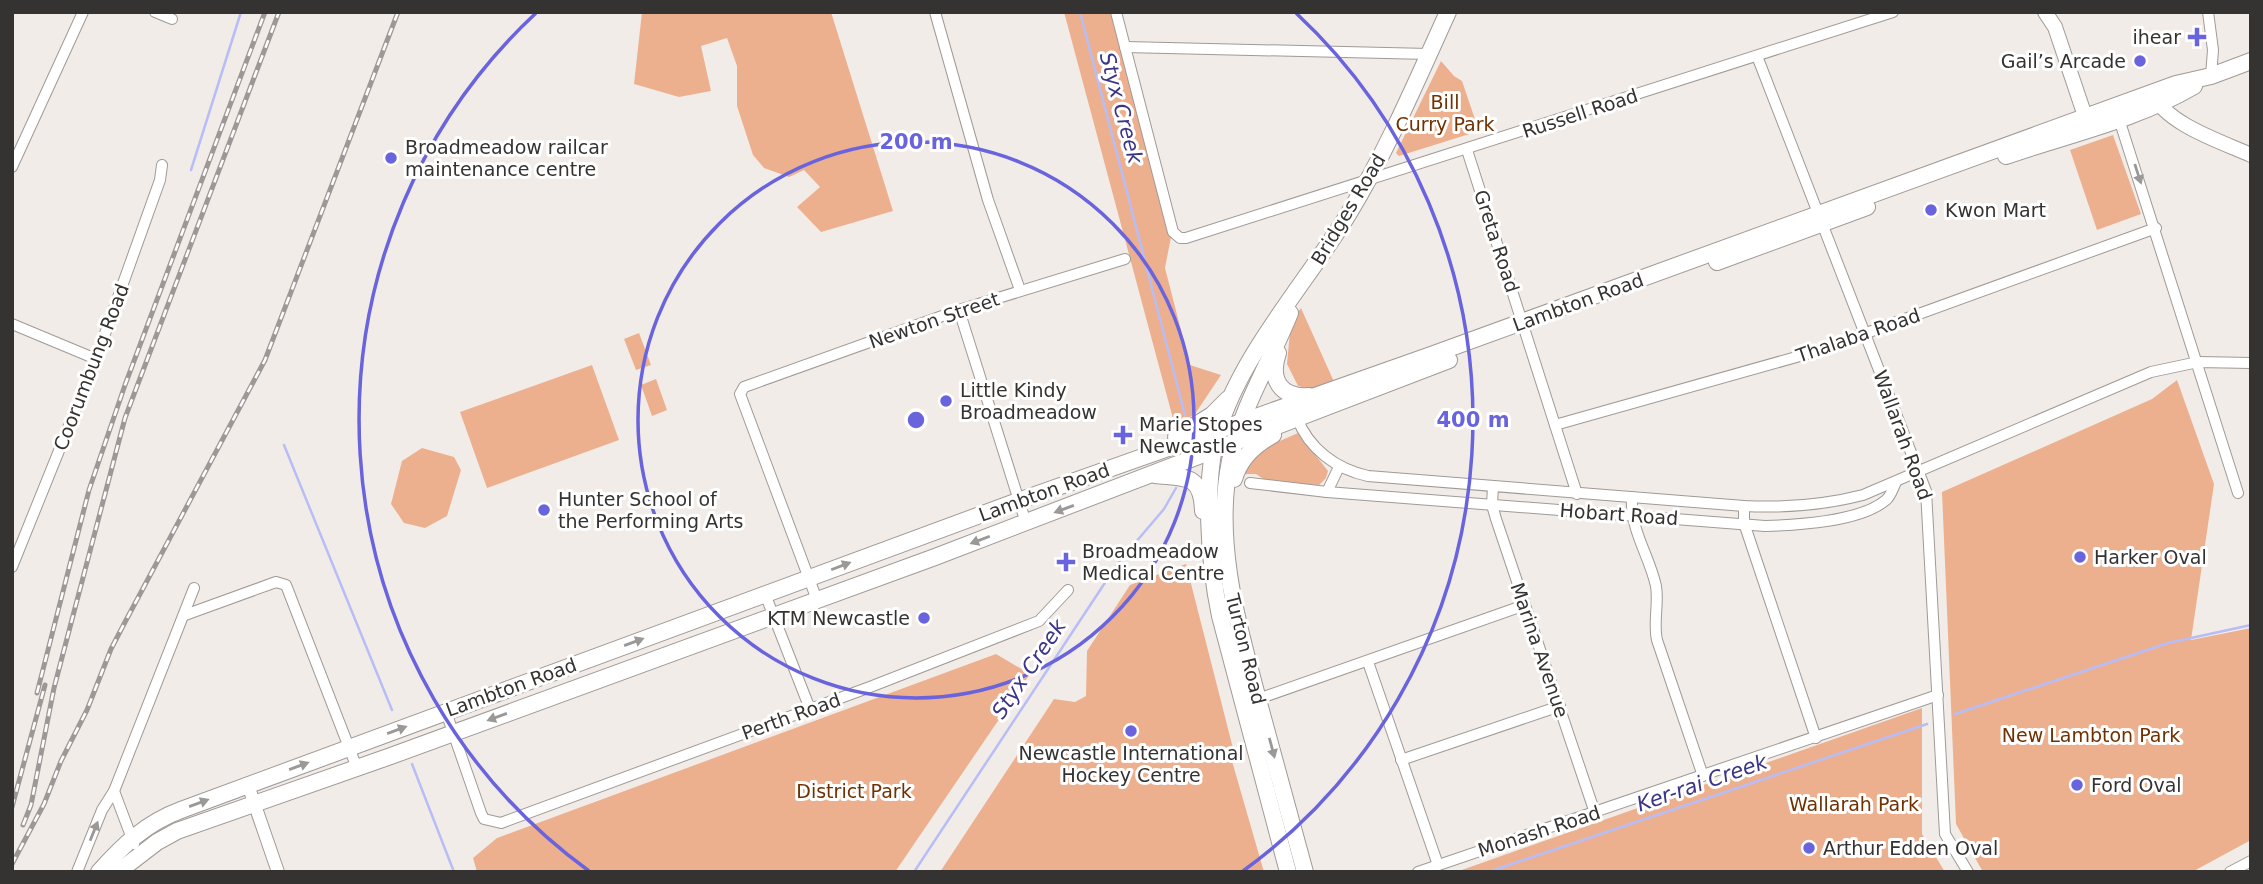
<svg xmlns="http://www.w3.org/2000/svg" width="2263" height="884" font-family="'DejaVu Sans',sans-serif">
<style>
.green{fill:#edb08f}
.lines{fill:none;stroke-linecap:round;stroke-linejoin:round}
.stream{stroke:#b8bdf7;stroke-width:2.5}
.minor-casing{stroke:#a09a97;stroke-width:12}
.tertiary-casing{stroke:#a09a97;stroke-width:14}
.secondary-casing{stroke:#a09a97;stroke-width:16}
.primary-casing{stroke:#a09a97;stroke-width:18}
.minor{stroke:#fff;stroke-width:10}
.tertiary{stroke:#fff;stroke-width:12}
.secondary{stroke:#fff;stroke-width:14}
.primary{stroke:#fff;stroke-width:16}
.rail-casing{stroke:#9d9896;stroke-width:5}
.rail{stroke:#fff;stroke-width:2.5;stroke-dasharray:8;stroke-linecap:butt}
.oneway{fill:#9a9998}
.ring{fill:none;stroke:#6964dd;stroke-width:3.5}
.poi-dot{fill:#6964dd;stroke:#fff;stroke-width:2.5}
.labels{text-anchor:middle;stroke-width:6;stroke-linejoin:round;paint-order:stroke}
.poi-label{font-size:19px;fill:#353332;stroke:#fff;text-anchor:start}
.park-label{font-size:19px;fill:#713000;stroke:#fff}
.street-label{font-size:19px;fill:#353332;stroke:#fff}
.water-label{font-size:21px;font-style:italic;fill:#3a3587;stroke:#fff}
.centre{fill:#6964dd;stroke:#fff;stroke-width:3.5}
.ring-label{font-size:21px;text-anchor:middle;font-weight:bold;fill:#6964dd;stroke:#fff;stroke-width:6;stroke-linejoin:round;paint-order:stroke}
</style>
<rect width="100%" height="100%" fill="#f2ece8"/>
<g class="green">
<path d="M642,12H831L893,211L821,232L797,207L820,187L804,170L789,177L764,168L753,155L737,106V66L727,38L701,46L711,91L679,97L634,84Z"/>
<path d="M1064,12H1113L1171,237L1165,268L1190,365L1221,375L1195,414L1175,426Z"/>
<path d="M1441,61L1454,76L1462,81L1479,131L1399,156L1396,153Z"/>
<path d="M2113,135L2141,214L2097,230L2070,150Z"/>
<path d="M1301,308L1335,384L1322,391L1298,386L1287,364L1291,321Z"/>
<path d="M639,333L651,365L636,370L624,339Z"/>
<path d="M592,365L619,440L487,488L460,412Z"/>
<path d="M656,379L667,410L652,416L641,385Z"/>
<path d="M2177,380L2214,484L2191,640L2251,628V840L2192,872H1983L1956,824L1942,492L2152,399Z"/>
<path d="M1298,433L1328,471L1326,478L1319,485L1268,482L1256,474H1242L1259,450Z"/>
<path d="M422,448L454,457L461,470L447,516L425,528L404,523L391,504L402,461Z"/>
<path d="M1186,564L1236,760L1232,761L1264,872H940L1054,699L1075,702L1086,696L1087,651L1130,585Z"/>
<path d="M996,654L1030,674L895,872H477L473,858L497,838Z"/>
<path d="M1922,708V834L1945,872H1456Z"/>
</g>
<g class="lines">
<g class="stream">
<path d="M1080,12L1185,415"/>
<path d="M191,170L241,12"/>
<path d="M284,445L392,710"/>
<path d="M1955,714L2168,643L2251,625"/>
<path d="M412,764L454,872"/>
<path d="M914,872L1118,563L1164,509L1176,488"/>
<path d="M1488,872L1927,724"/>
</g>
<g class="minor-casing">
<g id="minor">
<path d="M155,12L172,19"/>
<path d="M935,12L988,200L1020,290"/>
<path d="M1116,12L1173,232L1180,238H1186L1893,12"/>
<path d="M2208,12L2213,50L2211,76"/>
<path d="M1125,47L1429,54"/>
<path d="M1757,56L1926,491L1945,834L1968,872"/>
<path d="M2119,119L2238,493"/>
<path d="M1467,150L1577,494"/>
<path d="M12,167L83,12"/>
<path d="M959,310L1026,523"/>
<path d="M12,324L96,359"/>
<path d="M1297,418C1309,449 1336,469 1368,476L1744,506C1784,508 1824,505 1863,495L2151,372L2198,362L2251,363"/>
<path d="M1555,425L1814,352L2156,228"/>
<path d="M1250,483L1327,492L1765,526C1798,525 1860,522 1886,500C1891,496 1893,488 1896,482"/>
<path d="M1493,486L1492,505L1496,519L1595,813"/>
<path d="M1327,492L1339,467"/>
<path d="M1632,497C1630,531 1649,554 1656,586C1659,604 1653,622 1657,640L1703,776"/>
<path d="M1744,506V523L1816,738"/>
<path d="M12,567L96,359L160,180L162,165"/>
<path d="M765,594L810,709"/>
<path d="M817,600L740,394L744,387L959,310L1125,259"/>
<path d="M185,615L276,582L286,585L357,768"/>
<path d="M1368,662L1438,865"/>
<path d="M1258,699L1525,605"/>
<path d="M446,712L481,813L484,819L501,823L870,687L1039,621L1068,590"/>
<path d="M1401,760L1560,706"/>
<path d="M114,791L134,844"/>
<path d="M77,872L102,810L114,791L194,588"/>
<path d="M1418,872L1938,695"/>
<path d="M2230,872L2251,861"/>
</g>
</g>
<g class="tertiary-casing">
<path id="tertiary" d="M248,785L278,872"/>
</g>
<g class="secondary-casing">
<g id="secondary">
<path d="M2045,12L2055,27L2088,125"/>
<path d="M2153,94C2166,124 2222,142 2251,155"/>
</g>
</g>
<g class="primary-casing">
<g id="primary">
<path d="M2006,156C2069,134 2136,120 2194,86"/>
<path d="M1717,262L1867,207"/>
<path d="M1290,313C1270,363 1241,408 1230,461C1213,544 1239,627 1260,707C1275,762 1290,817 1305,872"/>
<path d="M1278,353C1269,379 1280,398 1309,396"/>
<path d="M1176,437L1212,415L1228,399"/>
<path d="M1155,475C1184,478 1202,473 1203,511"/>
<path d="M1234,479C1240,458 1254,445 1273,435"/>
<path d="M99,872C123,845 146,823 181,810L1018,501L1431,355L2176,84L2211,76L2251,61"/>
<path d="M118,872L157,842L177,831L388,757L935,557L1449,360"/>
<path d="M1288,872L1220,616C1209,564 1203,482 1218,431C1241,354 1307,282 1349,213C1388,149 1417,80 1448,12"/>
</g>
</g>
<use href="#minor" class="minor"/>
<use href="#tertiary" class="tertiary"/>
<use href="#secondary" class="secondary"/>
<use href="#primary" class="primary"/>
<g class="rail-casing">
<g id="rail">
<path d="M37,693L89,490L125,385L265,12"/>
<path d="M12,807L45,685"/>
<path d="M23,825L31,805L54,688L125,418L279,12"/>
<path d="M12,864L44,804L61,761L87,710L111,649L124,624L265,360L398,12"/>
</g>
</g>
<use href="#rail" class="rail"/>
</g>
<defs><path id="oneway-solid" d="M-6-.8H1V-3.2L6.5 0L1 3.2V.8H-6Z" transform="scale(1.75)"/></defs>
<g class="oneway">
<use href="#oneway-solid" transform="translate(2138 174) rotate(72)"/>
<use href="#oneway-solid" transform="translate(1064 509) rotate(160)"/>
<use href="#oneway-solid" transform="translate(980 540) rotate(159)"/>
<use href="#oneway-solid" transform="translate(841 566) rotate(-21)"/>
<use href="#oneway-solid" transform="translate(634 642) rotate(-20)"/>
<use href="#oneway-solid" transform="translate(497 717) rotate(160)"/>
<use href="#oneway-solid" transform="translate(397 730) rotate(-20)"/>
<use href="#oneway-solid" transform="translate(1272 748) rotate(75)"/>
<use href="#oneway-solid" transform="translate(299 766) rotate(-20)"/>
<use href="#oneway-solid" transform="translate(199 803) rotate(-20)"/>
<use href="#oneway-solid" transform="translate(94 831) rotate(-68)"/>
</g>
<g class="ring">
<circle cx="916" cy="420" r="278"/>
<path d="M589 871A557 557 0 0 1 536 13M1296 13A557 557 0 0 1 1243 871"/>
</g>
<g class="poi-dot">
<path d="M2193.5 26.5h7v7h7v7h-7v7h-7v-7h-7v-7h7z"/>
<circle cx="2140" cy="61" r="7"/>
<circle cx="391" cy="158" r="7"/>
<circle cx="1931" cy="210" r="7"/>
<circle cx="946" cy="401" r="7"/>
<path d="M1119.5 424.5h7v7h7v7h-7v7h-7v-7h-7v-7h7z"/>
<circle cx="544" cy="510" r="7"/>
<circle cx="2080" cy="557" r="7"/>
<path d="M1062.5 551.5h7v7h7v7h-7v7h-7v-7h-7v-7h7z"/>
<circle cx="924" cy="618" r="7"/>
<circle cx="1131" cy="731" r="7"/>
<circle cx="2077" cy="785" r="7"/>
<circle cx="1809" cy="848" r="7"/>
</g>
<g class="labels">
<g class="poi-label">
<text x="2181" y="44" text-anchor="end">ihear</text>
<text x="2126" y="68" text-anchor="end">Gail’s Arcade</text>
<text x="405" y="154">Broadmeadow railcar<tspan x="405" dy="22">maintenance centre</tspan></text>
<text x="1945" y="217">Kwon Mart</text>
<text x="960" y="397">Little Kindy<tspan x="960" dy="22">Broadmeadow</tspan></text>
<text x="1139" y="431">Marie Stopes<tspan x="1139" dy="22">Newcastle</tspan></text>
<text x="558" y="506">Hunter School of<tspan x="558" dy="22">the Performing Arts</tspan></text>
<text x="1082" y="558">Broadmeadow<tspan x="1082" dy="22">Medical Centre</tspan></text>
<text x="2094" y="564">Harker Oval</text>
<text x="910" y="625" text-anchor="end">KTM Newcastle</text>
<text x="1131" y="760" text-anchor="middle">Newcastle International<tspan x="1131" dy="22">Hockey Centre</tspan></text>
<text x="2091" y="792">Ford Oval</text>
<text x="1823" y="855">Arthur Edden Oval</text>
</g>
<g class="park-label">
<text x="1445" y="109">Bill<tspan x="1445" dy="22">Curry Park</tspan></text>
<text x="2091" y="742">New Lambton Park</text>
<text x="854" y="798">District Park</text>
<text x="1854" y="811">Wallarah Park</text>
</g>
<g class="street-label">
<text transform="translate(1580 113) rotate(-18)" y="7">Russell Road</text>
<text transform="translate(1348 209) rotate(-59)" y="7">Bridges Road</text>
<text transform="translate(1497 241) rotate(72)" y="7">Greta Road</text>
<text transform="translate(1578 302) rotate(-20)" y="7">Lambton Road</text>
<text transform="translate(934 320) rotate(-19)" y="7">Newton Street</text>
<text transform="translate(1858 335) rotate(-19)" y="7">Thalaba Road</text>
<text transform="translate(91 367) rotate(-69)" y="7">Coorumbung Road</text>
<text transform="translate(1903 435) rotate(70)" y="7">Wallarah Road</text>
<text transform="translate(1044 492) rotate(-20)" y="7">Lambton Road</text>
<text transform="translate(1619 514) rotate(4)" y="7">Hobart Road</text>
<text transform="translate(1246 649) rotate(76)" y="7">Turton Road</text>
<text transform="translate(1540 650) rotate(71)" y="7">Marina Avenue</text>
<text transform="translate(511 687) rotate(-20)" y="7">Lambton Road</text>
<text transform="translate(791 716) rotate(-20)" y="7">Perth Road</text>
<text transform="translate(1539 831) rotate(-18)" y="7">Monash Road</text>
</g>
<g class="water-label">
<text transform="translate(1121 108) rotate(75)" y="7">Styx Creek</text>
<text transform="translate(1029 669) rotate(-56)" y="7">Styx Creek</text>
<text transform="translate(1702 783) rotate(-19)" y="7">Ker-rai Creek</text>
</g>
</g>
<circle cx="916" cy="420" r="10" class="centre"/>
<g class="ring-label">
<text x="916" y="149">200 m</text>
<text x="1473" y="427">400 m</text>
</g>
<rect width="2263" height="884" fill="none" stroke="#353332" stroke-width="28"/>
</svg>
